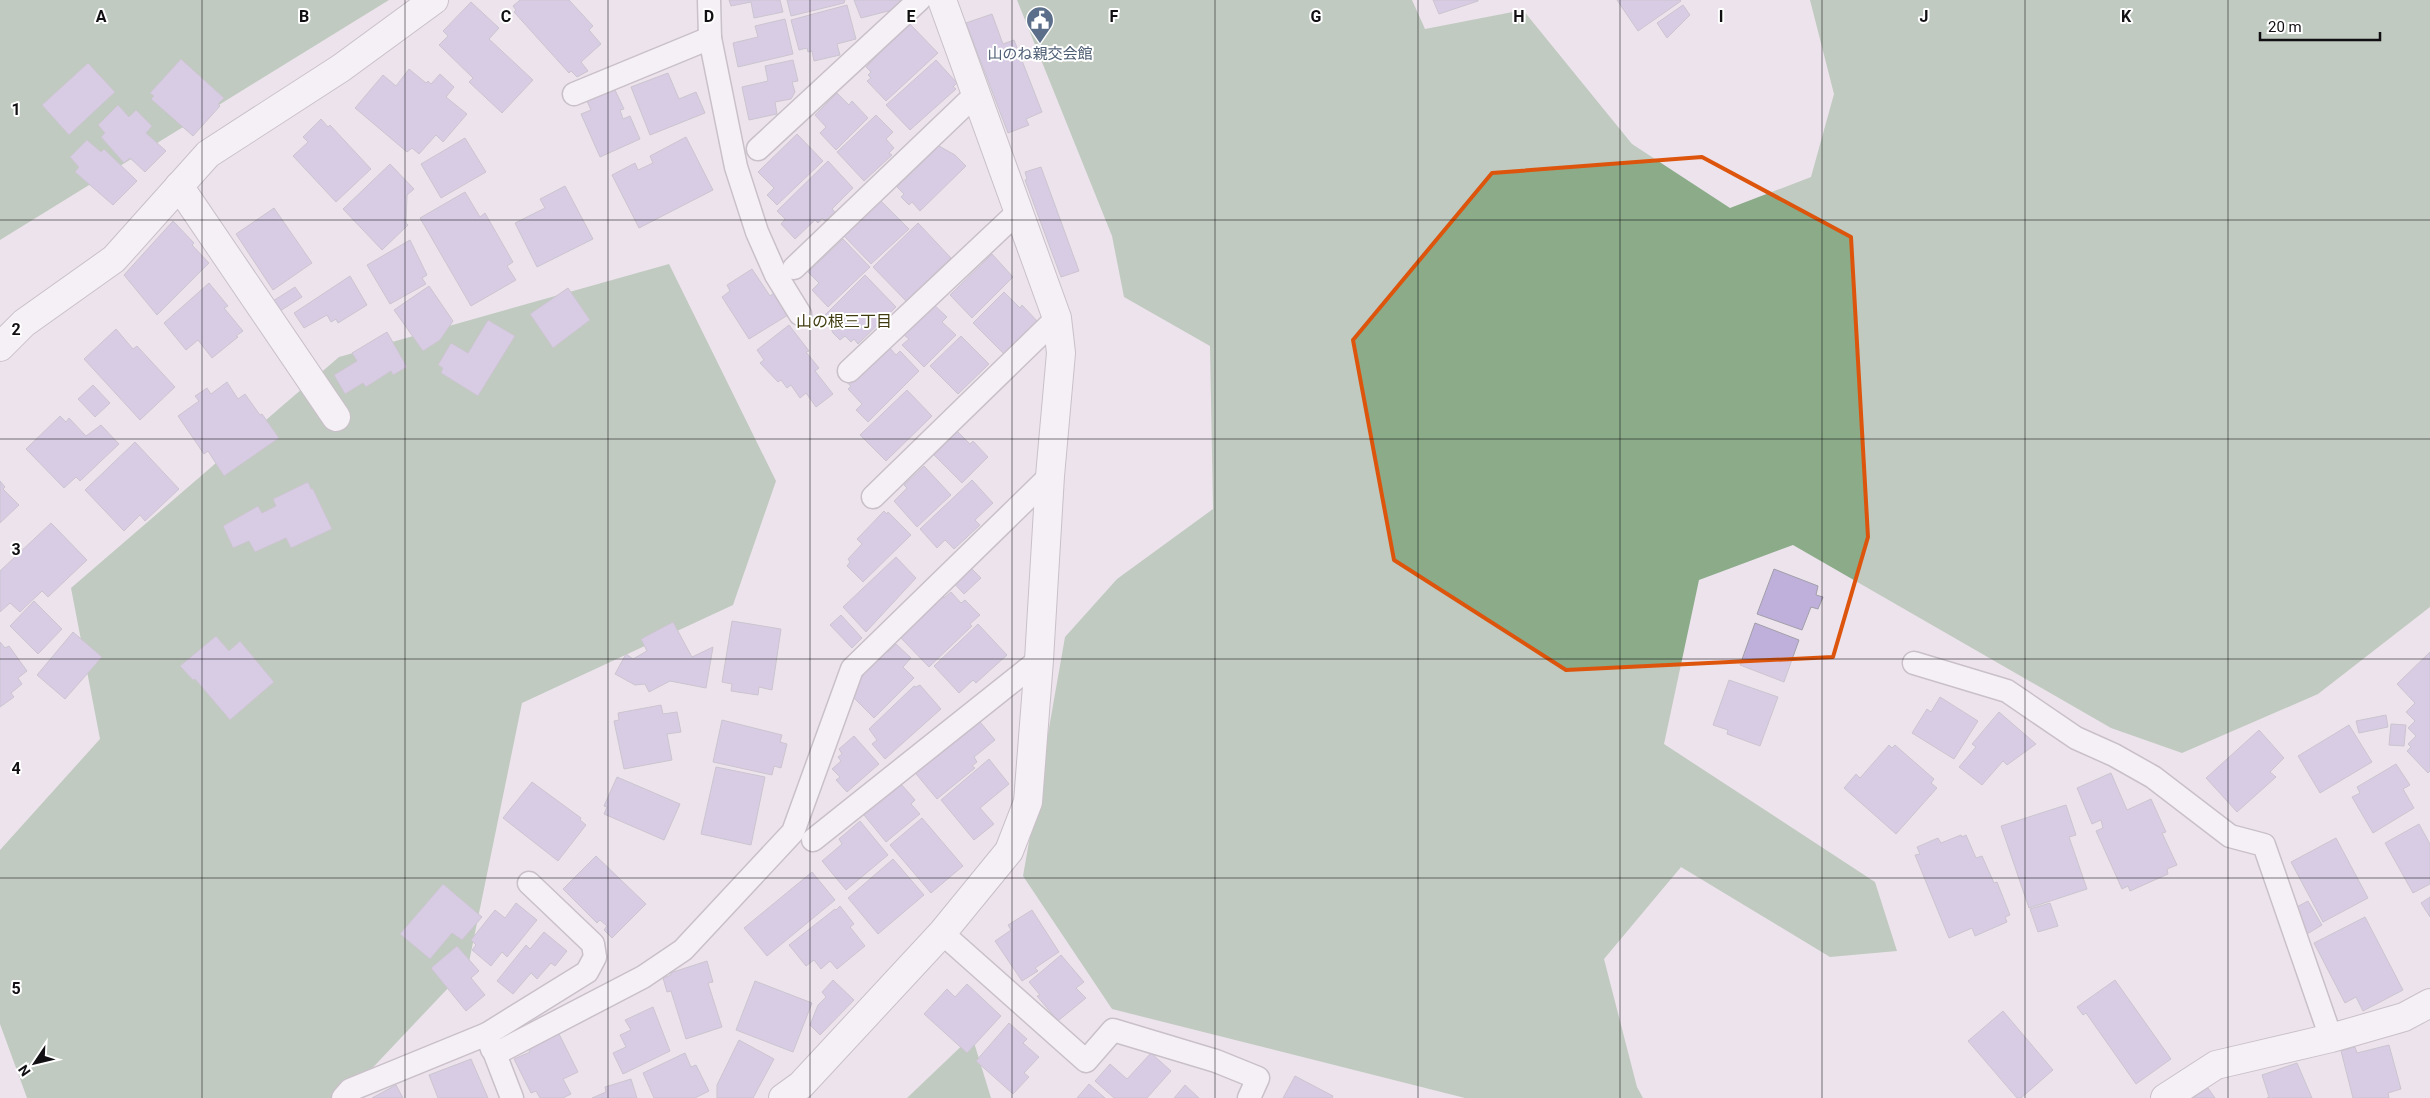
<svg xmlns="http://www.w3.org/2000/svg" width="2430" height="1098" font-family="Roboto,'Noto Sans JP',sans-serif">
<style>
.forest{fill:#8bab89}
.building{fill:#beb0db;stroke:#a29fa9}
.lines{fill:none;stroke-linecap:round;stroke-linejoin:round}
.lane-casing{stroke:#9d959d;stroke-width:25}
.street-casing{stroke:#9d959d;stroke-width:30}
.lane{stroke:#fff;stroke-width:22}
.street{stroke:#fff;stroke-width:28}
.marked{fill:none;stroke:#dd550c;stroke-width:4;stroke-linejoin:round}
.grid{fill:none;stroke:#120f12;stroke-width:1;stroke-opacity:0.55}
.labels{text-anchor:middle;stroke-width:4;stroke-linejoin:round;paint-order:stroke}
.service-label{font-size:15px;fill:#4e5e75;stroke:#fff}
.neighbourhood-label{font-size:16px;fill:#413b11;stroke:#fff}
.grid-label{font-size:16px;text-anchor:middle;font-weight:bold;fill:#120f12;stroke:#fff;stroke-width:4;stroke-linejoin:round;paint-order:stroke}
</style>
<rect width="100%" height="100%" fill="#ece3ec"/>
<g class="forest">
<path d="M0,0H389L0,240Z"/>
<path d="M1017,0H1412L1425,29L1523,10L1632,144L1730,208L1811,177L1834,94L1810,0H2430V607L2318,694L2182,753L2111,728L1793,545L1699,580L1664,744L1875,882L1897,951L1830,957L1681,867L1604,959L1637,1087L1643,1098H1465L1112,1009L1023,876L1065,637L1117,579L1213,509L1210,346L1124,297L1112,236Z"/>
<path d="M669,264L776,481L733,605L522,703L468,967L344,1098H27L0,1024V850L100,739L71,588L339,357Z"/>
<path d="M972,1036L991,1098H907Z"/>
</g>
<g class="building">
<path d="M520,0H569L593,26L589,30L601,44L581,62L588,71L577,77L571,71L569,73L514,12L516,10L513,6Z"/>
<path d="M729,0H780L783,12L754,18L751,2L731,6Z"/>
<path d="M787,0H845L844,3L791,16Z"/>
<path d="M854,0H906L896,9L861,18Z"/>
<path d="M1433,0H1478V1L1439,14Z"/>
<path d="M1617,0H1680L1681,1L1638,31Z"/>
<path d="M471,2L499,28L489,39L533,80L502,113L469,82L473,78L439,45L448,36L443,31Z"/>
<path d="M847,5L856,39L837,44L840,55L814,61L812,51L808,52L807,48L799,50L791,20Z"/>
<path d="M1683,5L1690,15L1667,38L1657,23Z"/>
<path d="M992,14L1003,44L1014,40L1042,112L1026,119L1029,125L1008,133L966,23Z"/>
<path d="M785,19L793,54L738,67L733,43L758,37L755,26Z"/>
<path d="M909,23L938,53L886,101L867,81L871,78L868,75L871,72L866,67Z"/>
<path d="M181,59L224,98L218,104L220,106L193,136L151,99L154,96L150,93Z"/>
<path d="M793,60L798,81L792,82L795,92L791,99L775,102L777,114L749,120L742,87L768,81L765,66Z"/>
<path d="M936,60L957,83L953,87L956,89L910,130L886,105Z"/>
<path d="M88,63L115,92L69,135L42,105Z"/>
<path d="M409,69L426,83L428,81L431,84L440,74L454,87L446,97L467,114L443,142L436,135L419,154L412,148L407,152L355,108L383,75L396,86Z"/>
<path d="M668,73L679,99L696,92L705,113L650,135L631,87Z"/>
<path d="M614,88L624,109L620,110L623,119L630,116L640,139L600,157L581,114L591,110L587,101Z"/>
<path d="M837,93L849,105L852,101L868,118L836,150L820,133L826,127L815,115Z"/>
<path d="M118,105L129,117L136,110L152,126L146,133L166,151L145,172L130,158L124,163L101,137L105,133L98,125Z"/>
<path d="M876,115L893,132L886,139L894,148L889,153L892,155L864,181L837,152Z"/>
<path d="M321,119L328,127L330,125L371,169L336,202L293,156L308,142L303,137Z"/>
<path d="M797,134L823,161L777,205L767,195L774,188L758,172Z"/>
<path d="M686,137L713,190L639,228L612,175L635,163L638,170L653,163L650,156Z"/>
<path d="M465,138L486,172L441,198L421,164Z"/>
<path d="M87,140L101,152L104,149L137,181L113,205L75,172L79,167L70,157Z"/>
<path d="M939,146L955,155L966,166L920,211L912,202L909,205L901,197L904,194L897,187Z"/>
<path d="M828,161L853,188L832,209L835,212L825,221L822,218L818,223L815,220L795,239L781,224L785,219L777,211Z"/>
<path d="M390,164L414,189L407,195L406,223L408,225L382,250L343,209Z"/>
<path d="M1041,167L1079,271L1061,277L1025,180L1027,179L1025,172Z"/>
<path d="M565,186L593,239L537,267L515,223L545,208L540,199Z"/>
<path d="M465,192L480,217L485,213L513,262L507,266L516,280L471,306L420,218Z"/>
<path d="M880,200L909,229L871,264L843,235Z"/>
<path d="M274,208L312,263L273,290L236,234Z"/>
<path d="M173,221L194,243L192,245L209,263L157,315L124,275Z"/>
<path d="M918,223L951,258L906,301L873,267Z"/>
<path d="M843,239L870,267L828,307L812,290L819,283L808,272Z"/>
<path d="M410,240L427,275L422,278L426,284L390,304L367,265Z"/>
<path d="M992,254L1013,277L972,318L950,295Z"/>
<path d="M752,269L770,296L774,293L788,315L749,339L722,297L730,291L727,285Z"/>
<path d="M865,275L896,307L858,344L854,339L851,342L845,336L840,340L833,333L825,315Z"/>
<path d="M350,276L367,305L338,323L336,319L331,322L327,315L304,328L294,313Z"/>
<path d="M209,283L228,306L224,308L243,331L236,336L238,337L212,358L198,340L186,350L164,323Z"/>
<path d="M429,286L453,321L440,340L423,351L394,310Z"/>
<path d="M295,287L302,297L280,311L273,301Z"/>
<path d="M568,288L590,320L553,348L530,314Z"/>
<path d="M1004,292L1020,308L1022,305L1037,321L1004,354L973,323Z"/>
<path d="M931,302L947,317L942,322L956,335L924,367L902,345L909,339L904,335Z"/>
<path d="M488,320L515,336L478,396L441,373L443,368L438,365L451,343L468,353Z"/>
<path d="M789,325L809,351L806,352L819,368L815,371L833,394L816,407L806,393L800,398L791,385L787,388L781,380L778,382L760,363L764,360L757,350Z"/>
<path d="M116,329L133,349L137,346L175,387L140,420L84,359Z"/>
<path d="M387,332L407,367L393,375L391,371L366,387L363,383L345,394L334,375L357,361L352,353Z"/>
<path d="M961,336L989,364L958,394L930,366Z"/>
<path d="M889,347L896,355L900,351L919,371L868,422L856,410L862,404L848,389L851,386L845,381Z"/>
<path d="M227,382L238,399L245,394L260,415L262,414L279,438L224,476L208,451L204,454L178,416L199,401L195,396L207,388L211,394Z"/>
<path d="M93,385L110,403L95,417L78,399Z"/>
<path d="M907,390L932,416L886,461L860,435Z"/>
<path d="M60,416L66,422L69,418L86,436L101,425L119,444L80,481L76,477L64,488L26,449Z"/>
<path d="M957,431L970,444L973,441L988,457L962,483L934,455Z"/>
<path d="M135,442L179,489L145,521L140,515L124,531L85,490Z"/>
<path d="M924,466L951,495L917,527L894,501L907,488L904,485Z"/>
<path d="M972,480L993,503L975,520L980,525L954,549L945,540L937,548L920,529Z"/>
<path d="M0,481L5,487L3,489L19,505L0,523Z"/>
<path d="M308,482L311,489H313L332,529L291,548L286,538L255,552L249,541L233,548L223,526L258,506L262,513L276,506L273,499Z"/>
<path d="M884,511L887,514L888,512L911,535L863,582L847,566L850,562L848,559L862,544L857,539Z"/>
<path d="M51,523L87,560L48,597L42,591L20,612L10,603L0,612V571Z"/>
<path d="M896,557L916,578L866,632L843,607Z"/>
<path d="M967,564L981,578L964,594L950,579Z"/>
<path d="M1774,569L1818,586L1816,595L1823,597L1818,609L1811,607L1802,630L1757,614Z"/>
<path d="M951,592L961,603L965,600L980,615L970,624L972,626L929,667L901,638L942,596L944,598Z"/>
<path d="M34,601L62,629L38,654L10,626Z"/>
<path d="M841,615L862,638L852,648L830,625Z"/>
<path d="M732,621L781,629L772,690L759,687L758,695L731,691L732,684L722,682Z"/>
<path d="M673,622L692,657L713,647L706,688L670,681L649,692L645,684L635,685L615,674L626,654L633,659L647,651L641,639Z"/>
<path d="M1755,623L1799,640L1784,682L1740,665Z"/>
<path d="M978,624L1007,655L976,683L973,680L959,693L934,666Z"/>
<path d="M73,632L102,657L65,699L37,675Z"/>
<path d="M216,636L229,651L240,641L274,682L230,720L195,679L193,680L180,666Z"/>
<path d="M0,642L5,648L9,646L27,671L18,678L22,684L11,693L14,697L0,707Z"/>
<path d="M896,644L911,658L903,667L914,678L874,718L852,696L857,691L850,685L885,650L888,652Z"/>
<path d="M2430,652V771L2428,773L2407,751L2411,747L2408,744L2416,736L2408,728L2415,721L2406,712L2415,703L2397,684Z"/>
<path d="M1729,680L1778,697L1760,746L1727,734L1728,730L1713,725Z"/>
<path d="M920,685L941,709L885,759L872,744L877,740L869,729L914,686L916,687Z"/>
<path d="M1940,697L1978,721L1954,759L1912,733L1927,709L1931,712Z"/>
<path d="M661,705L663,714L677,712L681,732L667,734L672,760L624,769L614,721L619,720L618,713Z"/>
<path d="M1999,712L2036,744L2007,765L2003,761L1982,785L1959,767L1976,747L1972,744Z"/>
<path d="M2386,715L2388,727L2359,733L2356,721Z"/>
<path d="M976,717L995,740L974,757L977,762L972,766L975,768L937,799L912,769Z"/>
<path d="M722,720L782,735L780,742L787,744L781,768L774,766L772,775L713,762Z"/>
<path d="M2391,724L2406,725L2404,746L2389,745Z"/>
<path d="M2349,725L2372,762L2320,793L2298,756Z"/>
<path d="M2259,730L2284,758L2270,772L2276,777L2237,812L2206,778Z"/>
<path d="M854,736L879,764L847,792L836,780L840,777L832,769L841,761L838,757L842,754L839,749Z"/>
<path d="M1889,745L1892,748L1895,745L1934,779L1931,783L1937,788L1896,834L1844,788L1856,774L1860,778Z"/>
<path d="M989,759L1009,784L980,808L994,824L974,840L941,800Z"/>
<path d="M2396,764L2410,785L2403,789L2414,808L2373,833L2352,797L2360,793L2357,787Z"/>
<path d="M716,767L765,777L751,845L701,834Z"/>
<path d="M2111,773L2127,810L2151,799L2166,832L2162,833L2177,865L2167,869L2168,874L2130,891L2128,886L2122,889L2096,831L2103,828L2101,820L2092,824L2077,788Z"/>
<path d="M617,777L680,804L664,840L604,814L607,807L604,806Z"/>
<path d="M532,782L581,818L580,820L586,825L558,861L503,818Z"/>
<path d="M892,782L897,788L901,784L915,800L911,804L920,814L886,842L864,815Z"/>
<path d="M2066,805L2076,835L2069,837L2087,889L2029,908L2001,826Z"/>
<path d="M922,818L963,866L931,893L890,845Z"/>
<path d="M860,821L888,855L846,890L822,861L842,844L839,839Z"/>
<path d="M2419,824L2430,844V884L2413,893L2385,843Z"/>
<path d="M1961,835L1962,837L1966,835L1976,858L1982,856L1994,883L1997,882L2010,915L2005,917L2007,922L1975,936L1972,928L1949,938L1915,855L1920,854L1917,847L1938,838L1941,843Z"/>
<path d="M2336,838L2368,898L2323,922L2291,862Z"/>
<path d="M596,856L646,904L612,938L604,930L607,926L600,920L597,923L563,889Z"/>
<path d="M893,859L924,895L878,934L848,898Z"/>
<path d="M812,872L835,900L767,956L744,928Z"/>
<path d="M443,884L482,917L462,940L452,933L430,959L400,934Z"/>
<path d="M2430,897V917L2421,903Z"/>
<path d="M2308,901L2322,925L2302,937L2291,910Z"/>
<path d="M516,903L537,920L507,957L502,952L491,966L472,950L476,945L471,940L495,910L505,918Z"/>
<path d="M2050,903L2058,926L2038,932L2030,909Z"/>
<path d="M840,906L854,924L850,927L865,946L837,969L830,961L821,969L814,960L806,966L789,945L835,909L836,910Z"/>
<path d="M1032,910L1059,952L1035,968L1038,971L1022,981L995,941L1011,930L1008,925Z"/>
<path d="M2365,917L2403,990L2363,1011L2356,997L2345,1003L2314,943Z"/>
<path d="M544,932L567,951L555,966L551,963L537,979L531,973L513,994L497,981L526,945L530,949Z"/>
<path d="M457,946L479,971L471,978L485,995L466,1011L431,968Z"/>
<path d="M1061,955L1084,982L1076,988L1086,998L1058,1021L1037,996L1040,995L1029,982Z"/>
<path d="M707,961L713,982L708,983L722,1027L686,1039L671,991L667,992L663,978L671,975L670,973Z"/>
<path d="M833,980L854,1000L820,1035L810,1025L818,1005L826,997L822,992Z"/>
<path d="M2115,980L2171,1059L2136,1084L2086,1013L2083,1015L2077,1007Z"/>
<path d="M755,981L812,1003L793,1052L736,1030Z"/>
<path d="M967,984L1001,1016L967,1053L924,1014L947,989L955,997Z"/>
<path d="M653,1007L670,1051L623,1074L613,1053L626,1047L620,1035L631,1030L625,1020Z"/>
<path d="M2003,1011L2053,1070L2021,1098H2017L1968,1041Z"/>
<path d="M1009,1023L1027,1039L1023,1043L1039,1057L1024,1073L1029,1077L1013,1094L976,1061Z"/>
<path d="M558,1032L578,1072L563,1079L571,1094L563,1098H540L536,1091L531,1093L514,1059L530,1052L528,1047Z"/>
<path d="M739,1040L774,1059L753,1098H717V1085Z"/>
<path d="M2389,1045L2401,1089L2388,1093L2389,1098H2353L2341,1051L2355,1047L2357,1053Z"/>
<path d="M685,1053L691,1067L696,1065L709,1091L695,1098H654L643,1073Z"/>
<path d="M1151,1053L1171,1071L1147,1098H1114L1095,1081L1110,1064L1127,1079Z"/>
<path d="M471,1059L488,1098H438L429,1075Z"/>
<path d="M2297,1063L2312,1098H2267L2269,1097L2262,1075Z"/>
<path d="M1295,1076L1333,1096L1332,1098H1283Z"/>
<path d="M631,1079L637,1098H592L606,1092L605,1087Z"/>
<path d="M1089,1084L1105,1098H1077Z"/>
<path d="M396,1085L403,1098H372Z"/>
<path d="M1185,1085L1199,1098H1174Z"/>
<path d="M2208,1088L2215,1098H2193Z"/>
</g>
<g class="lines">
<g class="lane-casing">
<g id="lane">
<path d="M709,0L710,38L736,167L757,232L776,275L800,314"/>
<path d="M574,94L710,38"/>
<path d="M758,149L919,0"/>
<path d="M794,268L976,94"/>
<path d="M849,371L1019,211"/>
<path d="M873,497L1057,318"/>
<path d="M1914,663L2007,691L2076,738L2114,755L2153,777L2230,836L2264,845L2331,1038"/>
<path d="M813,840L1039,660"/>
<path d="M942,933L1086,1061L1113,1030L1216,1061L1258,1078L1249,1098"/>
<path d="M487,1034L587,972L595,957L593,944L529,883"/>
<path d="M343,1098L350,1090L487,1034L492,1049"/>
<path d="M512,1098L495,1054L643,977L683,950L793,832L852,669L1050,476"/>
</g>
</g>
<g class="street-casing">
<g id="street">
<path d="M179,186L336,417"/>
<path d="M0,347L24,323L114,259L208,154L341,68L434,0"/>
<path d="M783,1098L801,1085L942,933L1009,851L1028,802L1039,660L1050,476L1061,353L1057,318L942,0"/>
<path d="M2165,1098L2216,1065L2331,1038L2404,1017L2430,1003"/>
</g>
</g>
<use href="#lane" class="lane"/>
<use href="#street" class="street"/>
</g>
<path d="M0 0H2430V1098H0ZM1702,157L1851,237L1868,537L1833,657L1566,670L1394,560L1353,340L1492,173Z" fill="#ece3ec" fill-opacity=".55" fill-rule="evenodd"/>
<path class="marked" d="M1702,157L1851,237L1868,537L1833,657L1566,670L1394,560L1353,340L1492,173Z"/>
<path class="grid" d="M202,0V1098M405,0V1098M608,0V1098M810,0V1098M1012,0V1098M1215,0V1098M1418,0V1098M1620,0V1098M1822,0V1098M2025,0V1098M2228,0V1098M0,220H2430M0,439H2430M0,659H2430M0,878H2430"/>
<defs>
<g id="civic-pin" transform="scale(1.4375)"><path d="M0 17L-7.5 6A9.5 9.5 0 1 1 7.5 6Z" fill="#5c6f8a" stroke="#fff"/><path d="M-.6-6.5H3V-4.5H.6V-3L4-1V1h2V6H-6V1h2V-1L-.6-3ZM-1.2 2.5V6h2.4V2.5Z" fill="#fff"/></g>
</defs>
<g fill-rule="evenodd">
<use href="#civic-pin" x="1040" y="20"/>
</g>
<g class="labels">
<g class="service-label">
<text x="1040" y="59">山のね親交会館</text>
</g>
<g class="neighbourhood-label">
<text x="844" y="327">山の根三丁目</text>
</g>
</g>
<g class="grid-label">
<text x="101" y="22">A</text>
<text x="304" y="22">B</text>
<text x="506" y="22">C</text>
<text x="709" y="22">D</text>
<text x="911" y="22">E</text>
<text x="1114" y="22">F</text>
<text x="1316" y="22">G</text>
<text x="1519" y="22">H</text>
<text x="1721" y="22">I</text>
<text x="1924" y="22">J</text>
<text x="2126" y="22">K</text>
<text x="16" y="115">1</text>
<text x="16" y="335">2</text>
<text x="16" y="555">3</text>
<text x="16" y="774">4</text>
<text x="16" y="994">5</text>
</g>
<g transform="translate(35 1063) rotate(235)" stroke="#ffffff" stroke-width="4" paint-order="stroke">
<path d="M0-4L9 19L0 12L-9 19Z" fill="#120f12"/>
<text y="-8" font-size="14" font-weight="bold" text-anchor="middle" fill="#120f12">N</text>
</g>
<path d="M2260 32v8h120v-8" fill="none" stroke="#120f12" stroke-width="2.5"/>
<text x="2268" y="32" font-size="15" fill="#120f12" stroke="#ffffff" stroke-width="4" paint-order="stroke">20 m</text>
</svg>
